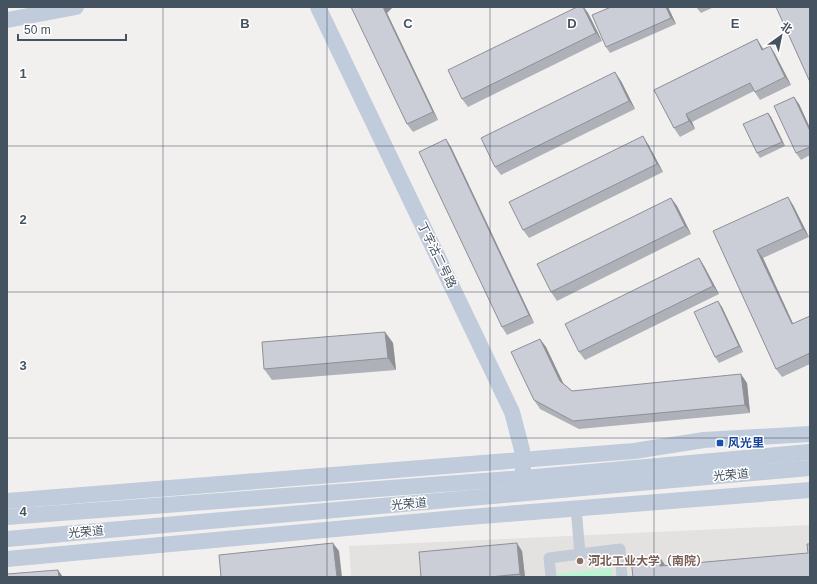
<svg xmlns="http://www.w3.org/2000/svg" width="817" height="584" font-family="Helvetica,'Noto Sans SC',sans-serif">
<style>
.education{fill:#e4e1e1}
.green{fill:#baf4d3}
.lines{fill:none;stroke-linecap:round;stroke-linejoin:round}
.street{stroke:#c2cbd6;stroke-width:11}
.secondary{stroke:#c0ccdb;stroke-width:16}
.wall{fill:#afb1b8}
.shaded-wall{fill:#8e9096}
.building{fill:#cbced6;stroke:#8e9096}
.grid{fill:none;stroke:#45525f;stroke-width:1;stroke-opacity:0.55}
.transit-dot{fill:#1a4fb4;stroke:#fff;stroke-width:1.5}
.education-dot{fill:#8d6e63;stroke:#fff;stroke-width:1.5}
.labels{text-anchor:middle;stroke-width:3;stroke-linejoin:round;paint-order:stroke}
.street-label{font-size:12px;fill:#45525f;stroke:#fff}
.transit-label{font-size:12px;font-weight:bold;fill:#164399;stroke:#fff;text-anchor:start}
.education-label{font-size:12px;font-weight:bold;fill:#785e54;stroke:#fff;text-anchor:start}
.grid-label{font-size:13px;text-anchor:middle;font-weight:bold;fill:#45525f;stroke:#fff;stroke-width:3;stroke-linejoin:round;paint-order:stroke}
</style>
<rect width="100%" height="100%" fill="#f2f0ef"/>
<path class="education" d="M810,525V577H351L349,546Z"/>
<path class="green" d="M612,568V577H557V574Z"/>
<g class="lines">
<g class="street">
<path d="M576,508L580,554"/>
<path d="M551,577L549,558L620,549L622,577"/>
</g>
<g class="secondary">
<path d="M318,7L512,412L522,450L523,470"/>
<path d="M7,20L76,7"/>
<path d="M7,501L634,451L704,440L810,434"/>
<path d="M7,517L524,478L810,452"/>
<path d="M7,539L810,468"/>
<path d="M7,559L456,518L810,490"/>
</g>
</g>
<g class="wall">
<path d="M577,7H584L588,13L602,41L468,107L462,99Z"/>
<path d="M668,7L676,24L610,53L606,47Z"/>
<path d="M696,7H714L701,13Z"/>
<path d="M387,13L438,120L413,132L407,124Z"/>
<path d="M757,39L763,49L770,46L775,54L791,85L760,100L754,91L692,122L695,129L680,137L674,128L654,90Z"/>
<path d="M621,81L635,109L501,175L495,167Z"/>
<path d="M799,104L810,128V155L801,160L796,153Z"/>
<path d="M768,113L771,117L785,146L760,158L757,153Z"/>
<path d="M648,144L663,172L529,238L523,230Z"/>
<path d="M451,147L534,323L507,335L502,327Z"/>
<path d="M671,198L677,206L691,234L557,301L551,292Z"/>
<path d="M793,205L809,237L763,258L793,324L810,316V364L782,377L776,369L713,231Z"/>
<path d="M699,258L704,266L719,294L585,360L579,352Z"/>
<path d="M722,307L743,352L719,363L715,357Z"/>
<path d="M385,332L393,343L396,370L272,380L264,369Z"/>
<path d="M540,339L546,347L563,383L572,391L747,383L750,413L579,429L540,409L534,400Z"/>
<path d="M522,551L525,577H421Z"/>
</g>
<g class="shaded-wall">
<path d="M383,7H393L387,13L438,120L433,112Z"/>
<path d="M583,7L588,13L602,41L596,33Z"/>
<path d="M666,7H668L676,24L671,18Z"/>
<path d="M757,39L762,47L768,58L762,50Z"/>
<path d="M770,46L775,54L791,85L785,77Z"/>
<path d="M615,72L621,81L635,109L629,101Z"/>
<path d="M794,97L799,104L810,128V131Z"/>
<path d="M768,113L771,117L785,146L782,142Z"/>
<path d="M686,114L692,122L695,129L689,121Z"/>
<path d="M643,136L648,144L663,172L657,164Z"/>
<path d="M446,139L451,147L534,323L529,315Z"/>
<path d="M788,197L793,205L809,237L803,229Z"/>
<path d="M671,198L677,206L691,234L685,226Z"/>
<path d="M757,250L763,258L797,332L792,324Z"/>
<path d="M699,258L704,266L719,294L713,286Z"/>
<path d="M718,301L722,307L743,352L739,346Z"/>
<path d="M385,332L393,343L396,370L388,358Z"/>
<path d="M540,339L546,347L566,389L560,381Z"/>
<path d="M741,374L747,383L750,413L745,405Z"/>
<path d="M333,543L339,551L342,577H337Z"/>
<path d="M517,543L522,551L525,577H521L520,574Z"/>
<path d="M659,556L665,565L666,574L660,566Z"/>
<path d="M58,570L63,577H59Z"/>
</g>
<g class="building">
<path d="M351,7H383L433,112L407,124Z"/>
<path d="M577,7H583L596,33L462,99L448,70Z"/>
<path d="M611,7H666L671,18L606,47L592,15Z"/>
<path d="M776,7H810V82Z"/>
<path d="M757,39L762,50L770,46L785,77L755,92L750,83L686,114L689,121L674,128L654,90Z"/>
<path d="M615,72L629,101L495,167L481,138Z"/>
<path d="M794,97L810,131V147L796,153L774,106Z"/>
<path d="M768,113L782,142L757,153L743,124Z"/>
<path d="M643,136L657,164L523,230L509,202Z"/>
<path d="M446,139L529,315L502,327L419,152Z"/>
<path d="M788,197L803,229L757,250L792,324L810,316V353L776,369L713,231Z"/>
<path d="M671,198L685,226L551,292L537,264Z"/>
<path d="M699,258L713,286L579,352L565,324Z"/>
<path d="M718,301L739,346L715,357L694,312Z"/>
<path d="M385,332L388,358L264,369L262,342Z"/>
<path d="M540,339L560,381L572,391L741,374L745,405L573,421L534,400L511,352Z"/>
<path d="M333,543L337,577H221L219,555Z"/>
<path d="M517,543L520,574L490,577H421L419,552Z"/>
<path d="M807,544H810V577H633L631,559L659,556L660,566L808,553Z"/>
<path d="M58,570L59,577H7V574Z"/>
</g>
<path class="grid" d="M163,7V577M327,7V577M490,7V577M654,7V577M7,146H810M7,292H810M7,438H810"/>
<rect class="transit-dot" x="716" y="439" width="8" height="8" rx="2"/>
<circle class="education-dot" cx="580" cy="561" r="4"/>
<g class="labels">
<g class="street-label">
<text transform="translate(437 255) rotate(64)" y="4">丁字沽二号路</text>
<text transform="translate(731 475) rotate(-5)" y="4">光荣道</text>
<text transform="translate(409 504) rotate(-5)" y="4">光荣道</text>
<text transform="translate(86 532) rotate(-5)" y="4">光荣道</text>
</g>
<g class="transit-label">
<text x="728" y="447">风光里</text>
</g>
<g class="education-label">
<text x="588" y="565">河北工业大学（南院）</text>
</g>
</g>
<g class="grid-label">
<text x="245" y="28">B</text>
<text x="408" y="28">C</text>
<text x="572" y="28">D</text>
<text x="735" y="28">E</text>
<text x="23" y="78">1</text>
<text x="23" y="224">2</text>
<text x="23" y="370">3</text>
<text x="23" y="516">4</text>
</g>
<rect width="817" height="584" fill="none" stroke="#45525f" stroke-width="16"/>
<g transform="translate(781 36) rotate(33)" stroke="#ffffff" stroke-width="3" paint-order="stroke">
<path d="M0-3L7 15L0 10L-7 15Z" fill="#45525f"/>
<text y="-6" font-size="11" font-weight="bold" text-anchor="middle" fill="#45525f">北</text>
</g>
<path d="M18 34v6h108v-6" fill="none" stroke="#45525f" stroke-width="2"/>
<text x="24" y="34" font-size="12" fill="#45525f" stroke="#ffffff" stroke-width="3" paint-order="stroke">50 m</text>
</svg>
